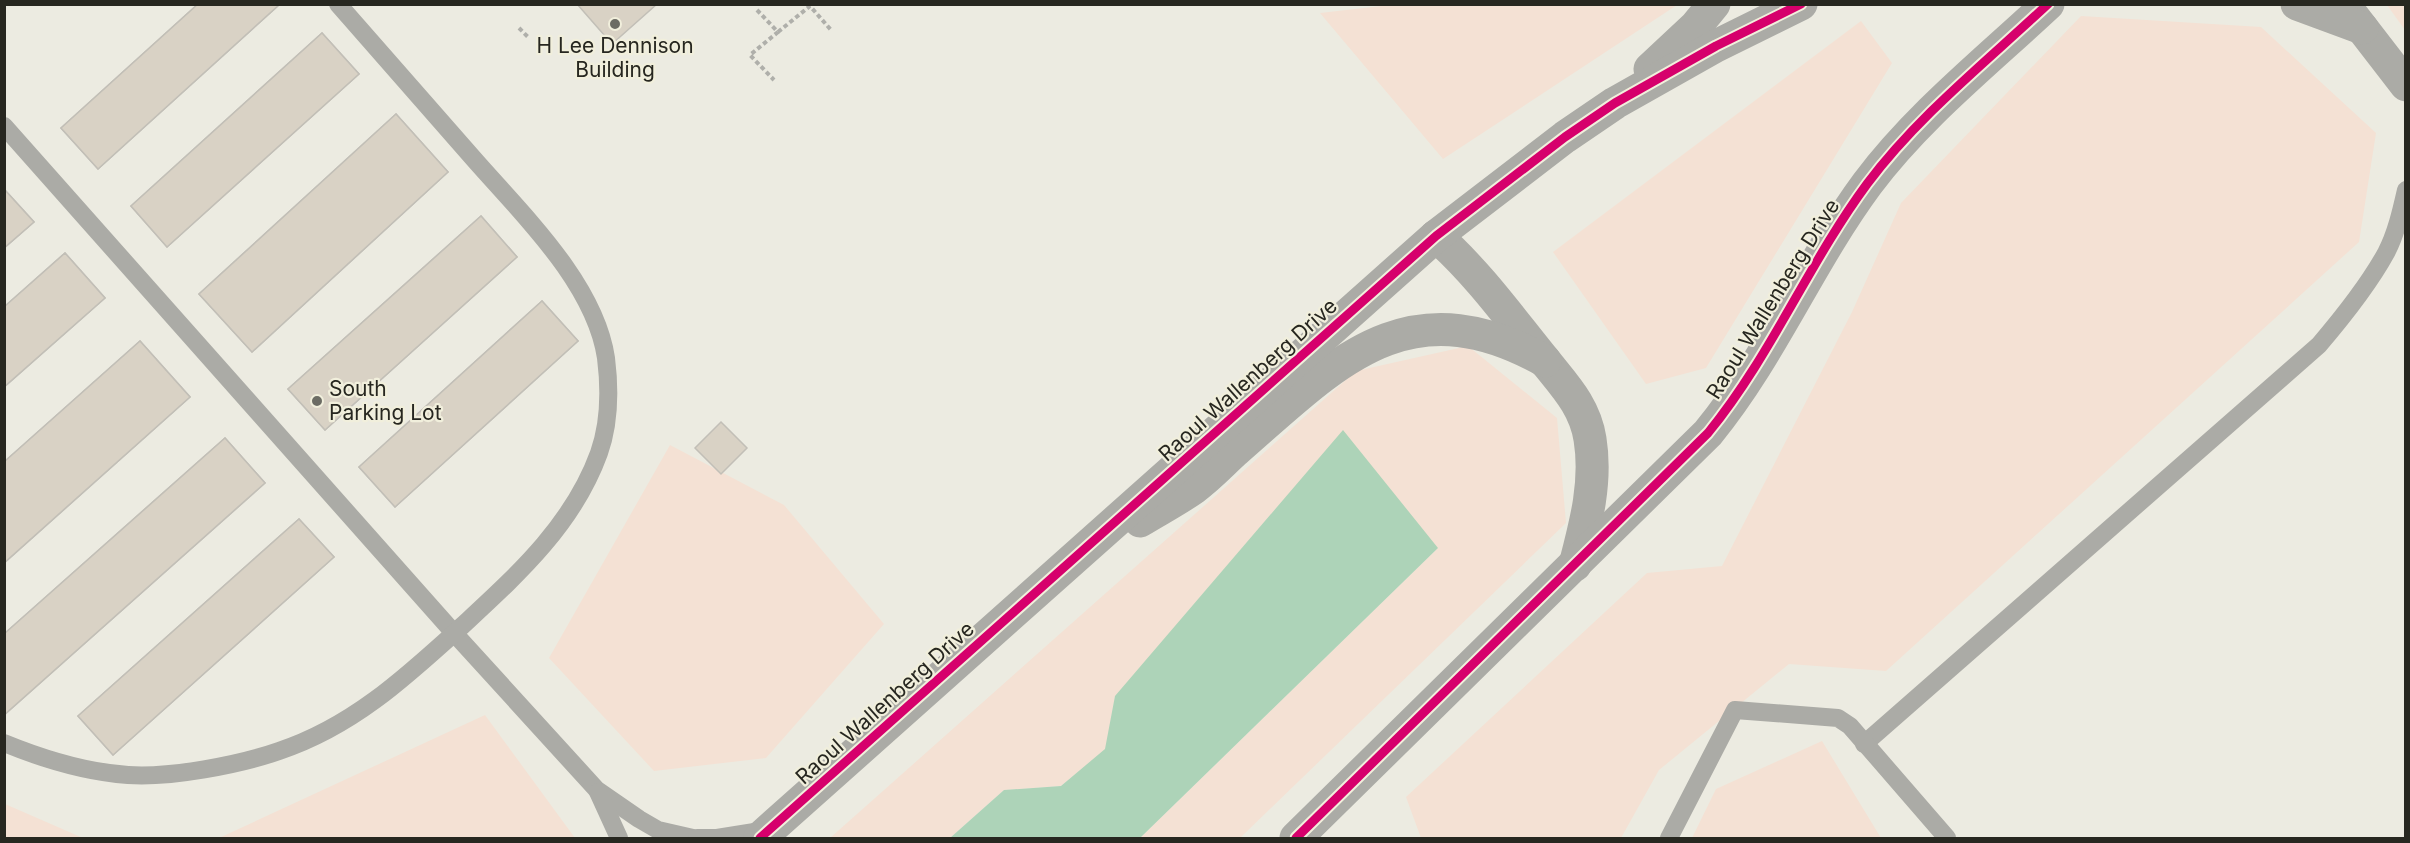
<svg xmlns="http://www.w3.org/2000/svg" width="2410" height="843" font-family="Inter,sans-serif">
<style>
.green{fill:#f4e1d4}
.water{fill:#add3b8}
.building{fill:#d9d2c5;stroke:#c2bfb7;stroke-width:1.5}
.lines{fill:none;stroke-linecap:round;stroke-linejoin:round}
.path{stroke:#afafaa;stroke-width:4;stroke-dasharray:4.5 3;stroke-linecap:butt}
.service{stroke:#ababa6;stroke-width:18}
.minor{stroke:#ababa6;stroke-width:33}
.tertiary{stroke:#ababa6;stroke-width:33}
.cycleway-casing{stroke:#f1efdc;stroke-width:13}
.cycleway{stroke:#d6006c;stroke-width:9}
.poi-dot{fill:#6c6c64;stroke:#f1efdc;stroke-width:2}
.labels{text-anchor:middle;stroke-width:4.5;stroke-linejoin:round;paint-order:stroke}
.poi-label{font-size:21px;fill:#272720;stroke:#f1efdc}
.street-label{font-size:21px;fill:#272720;stroke:#f1efdc}
</style>
<rect width="100%" height="100%" fill="#ecebe1"/>
<g class="green">
<path d="M1390,5V4L1677,5L1443,159L1320,13Z"/>
<path d="M2387,5H2405V30Z"/>
<path d="M2081,16L2261,27L2376,133L2359,242L1886,671L1789,664L1659,770L1621,838H1421L1406,797L1647,573L1722,566L1852,312L1901,203Z"/>
<path d="M1861,21L1892,63L1706,368L1646,384L1553,252Z"/>
<path d="M1468,346L1557,418L1566,523L1240,838H1140L1438,548L1115,696L1106,749L1061,786L1004,790L950,838H830L1356,371Z"/>
<path d="M670,445L784,505L884,624L766,758L654,771L549,658Z"/>
<path d="M485,715L575,838H219Z"/>
<path d="M1822,741L1881,838H1692L1716,789Z"/>
<path d="M5,804L83,838H5Z"/>
</g>
<path class="water" d="M1343,430L1438,548L1140,838H950L1004,790L1061,786L1105,749L1115,696Z"/>
<g class="building">
<path d="M198,4H280L98,169L61,128Z"/>
<path d="M198,4H280L98,169L61,128Z"/>
<path d="M577,4H657L612,44Z"/>
<path d="M322,33L359,74L167,247L131,206Z"/>
<path d="M322,33L359,74L167,247L131,206Z"/>
<path d="M396,114L448,172L252,352L199,294Z"/>
<path d="M396,114L448,172L252,352L199,294Z"/>
<path d="M4,189L34,222L4,248Z"/>
<path d="M4,189L34,222L4,248Z"/>
<path d="M481,216L517,257L325,430L288,389Z"/>
<path d="M481,216L517,257L325,430L288,389Z"/>
<path d="M65,253L105,298L4,387V307Z"/>
<path d="M65,253L105,298L4,387V307Z"/>
<path d="M542,301L578,341L395,507L359,467Z"/>
<path d="M542,301L578,341L395,507L359,467Z"/>
<path d="M140,341L190,397L4,563V462Z"/>
<path d="M140,341L190,397L4,563V462Z"/>
<path d="M721,422L747,448L721,474L695,448Z"/>
<path d="M225,438L265,483L4,715V634Z"/>
<path d="M225,438L265,483L4,715V634Z"/>
<path d="M299,519L334,557L113,755L78,716Z"/>
<path d="M299,519L334,557L113,755L78,716Z"/>
</g>
<g class="lines">
<g class="path">
<path d="M757,10L778,32L750,55L774,80"/>
<path d="M519,28L528,37"/>
<path d="M778,32L810,6L831,30"/>
</g>
<g class="service">
<path d="M4,126L454,633L597,790L639,819L658,830L693,838"/>
<path d="M4,743C43,759 86,772 128,775C170,778 239,765 279,751C352,727 406,677 462,626C517,575 573,525 599,453C610,422 610,390 606,358C595,283 521,213 473,158C428,107 383,56 338,4"/>
<path d="M1864,744L2319,345C2342,318 2369,284 2386,253C2396,234 2401,212 2406,190"/>
<path d="M598,792L619,838"/>
<path d="M697,838H717L766,830"/>
<path d="M1669,838L1735,710L1838,718L1850,726L1947,838"/>
</g>
<path class="minor" d="M2345,6L2406,85"/>
<g class="tertiary">
<path d="M2297,4L2362,28"/>
<path d="M1650,69L1696,26L1714,4"/>
<path d="M1436,236C1478,273 1510,318 1545,361C1564,385 1585,406 1590,439C1597,482 1586,523 1575,565"/>
<path d="M1140,521C1158,510 1177,500 1194,488C1209,477 1222,463 1235,451C1335,364 1406,283 1545,361"/>
<path d="M760,838L1436,236L1565,137L1615,103L1716,46L1801,4"/>
<path d="M1296,838L1708,433C1771,356 1808,264 1867,184C1918,116 1986,62 2048,4"/>
</g>
<g class="cycleway-casing">
<g id="cycleway">
<path d="M760,838L1436,236L1565,137L1615,103L1716,46L1801,4"/>
<path d="M1296,838L1708,433C1771,356 1808,264 1867,184C1918,116 1986,62 2048,4"/>
</g>
</g>
<use href="#cycleway" class="cycleway"/>
</g>
<g class="poi-dot">
<circle cx="615" cy="24" r="6"/>
<circle cx="317" cy="401" r="6"/>
</g>
<g class="labels">
<g class="poi-label">
<text x="615" y="53">H Lee Dennison<tspan x="615" dy="24">Building</tspan></text>
<text x="329" y="396" text-anchor="start">South<tspan x="329" dy="24">Parking Lot</tspan></text>
</g>
<g class="street-label">
<text transform="translate(1773 299) rotate(-58)" y="7">Raoul Wallenberg Drive</text>
<text transform="translate(1248 380) rotate(-42)" y="7">Raoul Wallenberg Drive</text>
<text transform="translate(885 703) rotate(-42)" y="7">Raoul Wallenberg Drive</text>
</g>
</g>
<rect width="2410" height="843" fill="none" stroke="#272720" stroke-width="12"/>
</svg>
